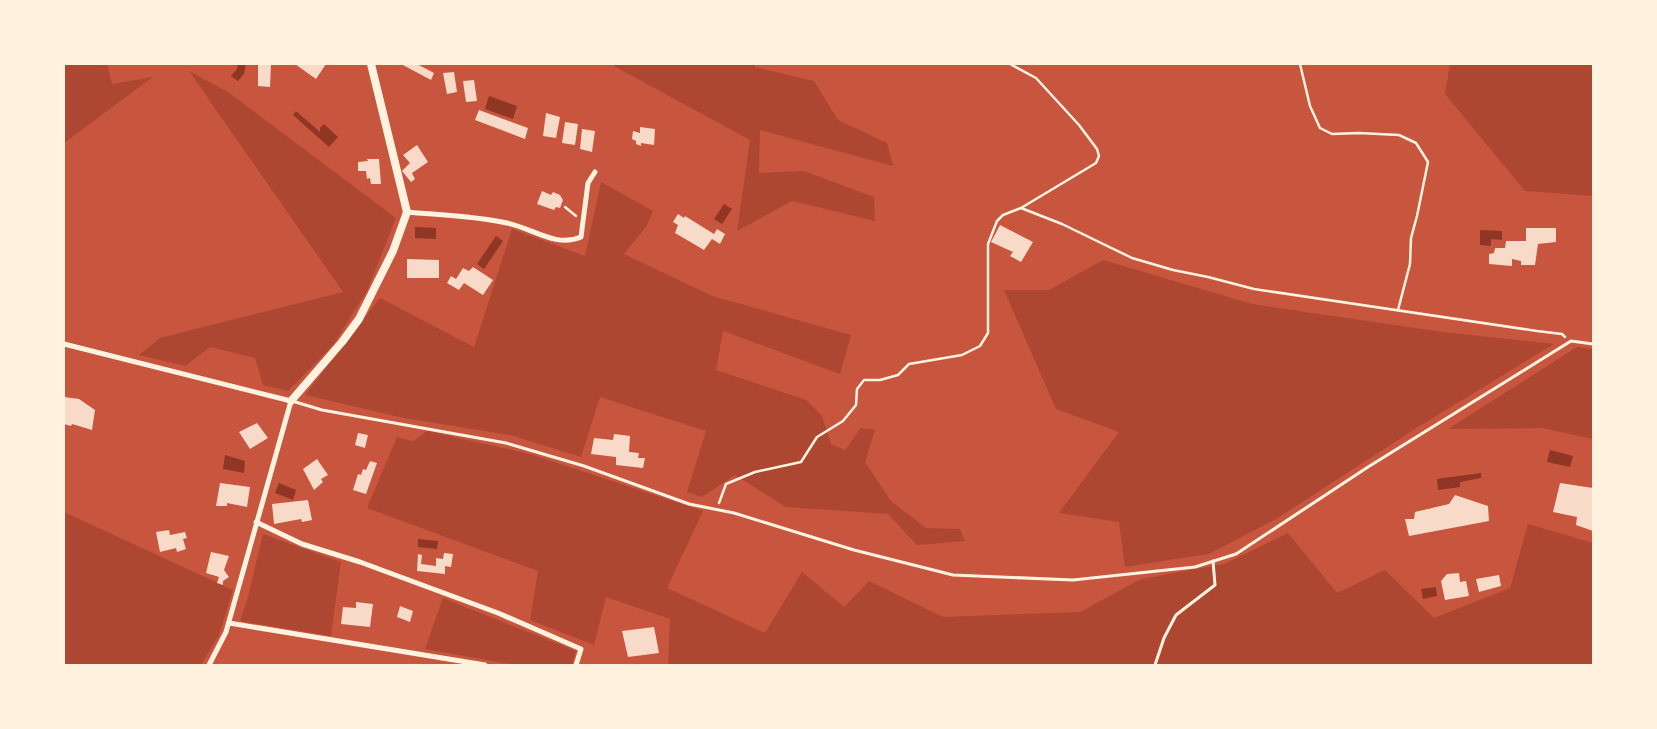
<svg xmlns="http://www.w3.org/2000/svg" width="1657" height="729" font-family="'Titillium Web',sans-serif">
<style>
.green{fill:#ae4732}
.water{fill:#8f3625}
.building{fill:#f7dbc8}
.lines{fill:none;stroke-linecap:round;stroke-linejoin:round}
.path{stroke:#fff3e0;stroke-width:2.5}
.service{stroke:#fff3e0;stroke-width:3}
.minor{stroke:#fff3e0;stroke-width:5}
.tertiary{stroke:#fff3e0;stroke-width:8}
</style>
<rect width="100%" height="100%" fill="#c8553d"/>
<g class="green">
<path d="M64,64H107L112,84L153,77L64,143Z"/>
<path d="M615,64H755V67L814,81L838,120L887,143L893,166L760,130L759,173L804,171L874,197L875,221L792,201L737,231L750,140L614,66Z"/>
<path d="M1450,64H1593V196L1525,191L1445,94Z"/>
<path d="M189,71L228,92L396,218L367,291L333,345L288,391L263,385L255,358L210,347L185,366L139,355L160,338L343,292Z"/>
<path d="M601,182L653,211L646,227L624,254L712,296L851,335L840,374L723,331L716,370L806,400L822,416L831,444L845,450L861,428L875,430L865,462L891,501L926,528L960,529L965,541L917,545L888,514L786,507L735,475L702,497L687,492L706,431L600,397L581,457L510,435L404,418L305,395L380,298L474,347L512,229L585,256Z"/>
<path d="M1103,260L1252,304L1443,332L1554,344L1415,429L1276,519L1209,554L1125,567L1119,522L1059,513L1119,432L1056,409L1004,290H1049Z"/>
<path d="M1577,347L1593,349V439L1542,428L1448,429Z"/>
<path d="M427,431L530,454L703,511L667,588L765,633L802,572L844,607L869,581L943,617L1080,612L1141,579L1224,564L1288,533L1337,593L1385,570L1434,618L1510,588L1528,524L1593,543V665H668L670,619L606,597L594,645L530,620L538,571L367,508L397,437L413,441Z"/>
<path d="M64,512L233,590L219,635L201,665H64Z"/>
<path d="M263,534L341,562L331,636L240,621L248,597Z"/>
<path d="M443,598L576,651L572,665L509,664L425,649Z"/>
</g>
<g class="water">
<path d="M238,64H246L244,74L238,81L231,76L237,69Z"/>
<path d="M489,96L517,106L513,119L485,109Z"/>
<path d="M296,111L320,132V128L324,124L338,137L329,147L293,115Z"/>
<path d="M724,204L732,209L722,224L714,219Z"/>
<path d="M415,227L436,228V239L415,238Z"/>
<path d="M1480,230L1502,231V240L1491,239V246L1480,245Z"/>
<path d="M496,236L503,241L484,269L477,264Z"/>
<path d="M1550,450L1573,456L1570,467L1547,462Z"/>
<path d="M225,455L245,461L244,473L223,469Z"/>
<path d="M1481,473V478L1460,482V487L1438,490L1437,479Z"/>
<path d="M279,483L296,490L293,500L275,493Z"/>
<path d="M418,539L438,541L437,549L418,547Z"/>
<path d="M1436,587L1437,596L1423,599L1421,589Z"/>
</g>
<g class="building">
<path d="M258,64H271L270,87L258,86Z"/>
<path d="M295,64H326L316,79Z"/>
<path d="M401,64H417L434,73L431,80Z"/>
<path d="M454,72L457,92L447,94L443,73Z"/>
<path d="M474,80L477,101L466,102L463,81Z"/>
<path d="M479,110L528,128L525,139L475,120Z"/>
<path d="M546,113L560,117L556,138L543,136Z"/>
<path d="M565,122L578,124L575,145L562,143Z"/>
<path d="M640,127L655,129L654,145L641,143V146L636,144V141L632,139L633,131L640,133Z"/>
<path d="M582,129L595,131L592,152L580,149Z"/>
<path d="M417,145L428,162L412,173L415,179L411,182L402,171L410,163L403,155Z"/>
<path d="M367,159H379L381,184H371L370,178L367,179L366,171H358V162L368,161Z"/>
<path d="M542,191L551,195L553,192L560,195L563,200L560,208L556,207L554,210L537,204Z"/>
<path d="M678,214L684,218L685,216L714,234L717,229L725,234L720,244L712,239L704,250L675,233L678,225L673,222Z"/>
<path d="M1000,225L1033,242L1021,262L1010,256L1013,252L991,242Z"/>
<path d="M1526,228H1556V242L1538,244L1535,265H1521V261L1512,259V266L1489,264V254L1494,253L1495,248H1505L1506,241H1526Z"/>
<path d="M407,259L439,260V278H407Z"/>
<path d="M473,267L493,280L483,295L464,283L459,290L447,283L451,276L456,279L463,268L469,271Z"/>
<path d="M64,397L79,399L95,410L92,430L72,424L71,426L64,424Z"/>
<path d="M257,423L268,438L250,449L239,432Z"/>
<path d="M358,433L368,435L365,448L355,445Z"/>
<path d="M614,434L630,436L629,452L639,453L638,458H645L643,468L616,465V457L591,454L594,438L613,440Z"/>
<path d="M317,459L328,475L321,479L323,482L314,490L303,469Z"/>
<path d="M370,461L377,463L366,494L353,490L358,474L361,475L363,469L366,470Z"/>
<path d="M220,483L250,487L247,507L227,503V506H216Z"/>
<path d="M1560,483L1593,488V531L1576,525L1577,517L1553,512Z"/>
<path d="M1455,495L1488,506L1489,521L1409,536L1405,519H1414L1415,512L1449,504Z"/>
<path d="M308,500L312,520L302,522L301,519L274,524L272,504Z"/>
<path d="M169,530L170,535L185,532L187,538L183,539L186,549L177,552L176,548L160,552L156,532Z"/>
<path d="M211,552L229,556L224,570L229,577L223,581V585L217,583L219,577L206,573Z"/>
<path d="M444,553L453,554L451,567L445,566V574L417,571L418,554L422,555L421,564L436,566V558L443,559Z"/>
<path d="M1459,573L1460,582L1466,581L1469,596L1445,600L1441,581L1447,574Z"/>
<path d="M1499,575L1501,586L1479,592L1476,579Z"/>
<path d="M356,602L373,604L370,627L341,624L343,607L356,608Z"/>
<path d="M400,606L413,611L410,622L397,617Z"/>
<path d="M654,627L659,653L628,657L622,631Z"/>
</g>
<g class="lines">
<g class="path">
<path d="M1010,64L1036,78L1079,125L1097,149L1099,156L1096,163L1021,208L1062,224L1132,258L1173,270L1208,277L1254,289L1537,331L1562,334L1565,337"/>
<path d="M1300,64L1310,106L1320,128L1332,134L1359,133L1399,135L1416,143L1428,162L1417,216L1411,238L1410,264L1398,310"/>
<path d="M565,207L576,216"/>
<path d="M719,503L726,484L755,472L801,462L817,437L843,421L856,405L857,389L864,380H880L898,375L909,364L962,355L980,346L988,333V244L997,221L1003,215L1021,208"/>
</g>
<g class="service">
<path d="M292,401L322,410L506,443L584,466L689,504L734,513L854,550L953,575L1073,580L1195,567L1236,554L1368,467L1571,341L1593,344"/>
<path d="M1155,665L1164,638L1176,615L1215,585L1213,561"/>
</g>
<g class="minor">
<path d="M407,212C440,215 475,216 507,223C532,228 556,248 581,237L588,183L595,172"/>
<path d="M64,344L291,401L226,632L209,665"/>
<path d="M256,522L302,544L360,562L498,613L581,649L576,665"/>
<path d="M229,623L485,665"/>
</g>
<path class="tertiary" d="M291,401L342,342L359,319L393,251L407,212L371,64"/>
</g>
<rect width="1657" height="729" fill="none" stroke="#fff3e0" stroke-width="130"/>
</svg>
